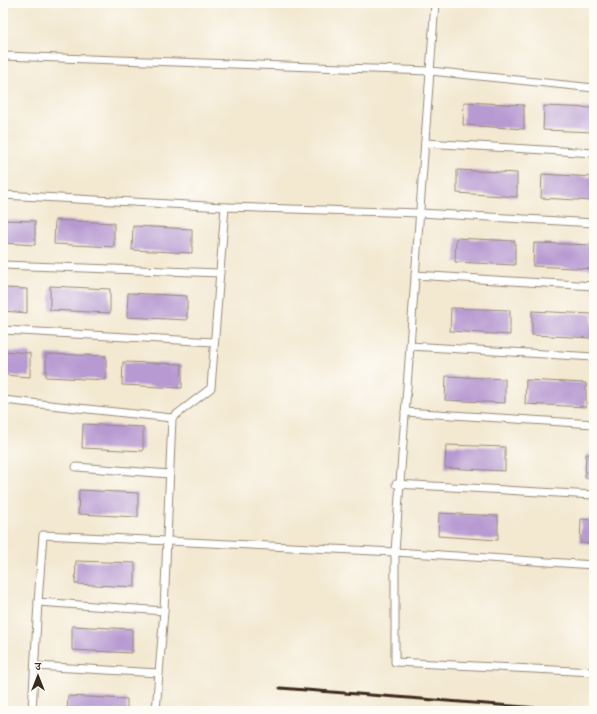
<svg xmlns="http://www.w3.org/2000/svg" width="597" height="714" font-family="Alegreya,'Noto Serif Devanagari',serif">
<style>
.building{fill:#b79ad1}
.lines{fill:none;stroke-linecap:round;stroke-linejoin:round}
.lane-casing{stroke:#978977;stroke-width:9}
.lane{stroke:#fff;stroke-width:7}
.rail{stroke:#3b2a1e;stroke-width:3}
</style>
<rect width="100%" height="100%" fill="#fdfcf7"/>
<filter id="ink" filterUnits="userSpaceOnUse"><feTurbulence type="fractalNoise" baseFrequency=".025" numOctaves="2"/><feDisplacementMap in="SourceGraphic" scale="8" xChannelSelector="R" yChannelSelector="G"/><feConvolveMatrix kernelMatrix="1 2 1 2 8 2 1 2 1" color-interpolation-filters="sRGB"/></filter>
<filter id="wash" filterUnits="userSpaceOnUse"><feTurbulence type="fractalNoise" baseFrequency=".012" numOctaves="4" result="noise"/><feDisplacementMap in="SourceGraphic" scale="16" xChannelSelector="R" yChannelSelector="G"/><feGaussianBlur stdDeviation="0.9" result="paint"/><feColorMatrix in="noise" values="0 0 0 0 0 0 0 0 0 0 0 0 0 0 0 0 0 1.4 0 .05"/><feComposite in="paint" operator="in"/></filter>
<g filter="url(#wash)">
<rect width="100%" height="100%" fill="#f3e8d0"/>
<g id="blocks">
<g class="building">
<path d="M464,102L524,105V129L463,125Z"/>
<path d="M544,106L594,108V132L543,130Z"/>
<path d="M457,170L517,173V197L457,193Z"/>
<path d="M542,174L594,177V201L541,198Z"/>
<path d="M3,220L35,221V245L3,243Z"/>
<path d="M55,220L114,223V247L54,244Z"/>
<path d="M133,226L192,229V253L132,250Z"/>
<path d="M456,238L515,241V265L455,262Z"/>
<path d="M534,243L594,245V269L533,266Z"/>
<path d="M50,286L110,289V313L50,310Z"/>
<path d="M3,288L27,289V313L3,311Z"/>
<path d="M128,293L187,296V320L127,317Z"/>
<path d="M451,308L510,310V335L450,331Z"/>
<path d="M532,311L592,314V338L532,335Z"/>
<path d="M3,351L30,353V377L3,375Z"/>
<path d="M46,354L106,356V380L46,377Z"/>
<path d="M123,362L182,364V388L122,385Z"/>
<path d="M446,376L505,379V403L445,400Z"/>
<path d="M526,380L586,383V407L525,404Z"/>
<path d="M83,424L143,427V451L82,448Z"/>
<path d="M446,445L505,447V471L445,468Z"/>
<path d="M586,454L594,455V478H585Z"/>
<path d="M79,490L138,493V517L78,514Z"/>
<path d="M439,513L498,516V540L438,536Z"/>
<path d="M581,519L594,520V544L580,543Z"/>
<path d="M76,561L135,563V587L75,584Z"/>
<path d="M72,626L132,629V653L72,650Z"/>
<path d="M68,696L127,699V711H67Z"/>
</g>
</g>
</g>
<g filter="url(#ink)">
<use href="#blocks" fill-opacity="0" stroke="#978977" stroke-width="1"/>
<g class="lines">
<g class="lane-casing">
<g id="lane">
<path d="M3,56L430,71L594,88"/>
<path d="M425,143L594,153"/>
<path d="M3,195L225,207"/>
<path d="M3,265L220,273"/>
<path d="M415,275L594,286"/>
<path d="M3,330L214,342"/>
<path d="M410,346L594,357"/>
<path d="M3,400L172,418"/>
<path d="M405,412L594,424"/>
<path d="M76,467L170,474"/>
<path d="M396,484L594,495"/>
<path d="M594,565L395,552V662L594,672"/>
<path d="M164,611L38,602L43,535L395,552L435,3"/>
<path d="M35,666L159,673"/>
<path d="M32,711L38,602"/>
<path d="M156,711L164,611L172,418L211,388L225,207L420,213L594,223"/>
</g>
</g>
<use href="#lane" class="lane"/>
<path class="rail" d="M280,688L576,711"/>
</g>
</g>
<rect width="597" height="714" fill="none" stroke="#fdfcf7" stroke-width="16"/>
<g transform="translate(38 676)" stroke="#fdfcf7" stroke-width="3" paint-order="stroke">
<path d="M0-3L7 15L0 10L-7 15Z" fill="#3b2a1e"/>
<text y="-6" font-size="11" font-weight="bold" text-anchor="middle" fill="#3b2a1e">उ</text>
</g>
</svg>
